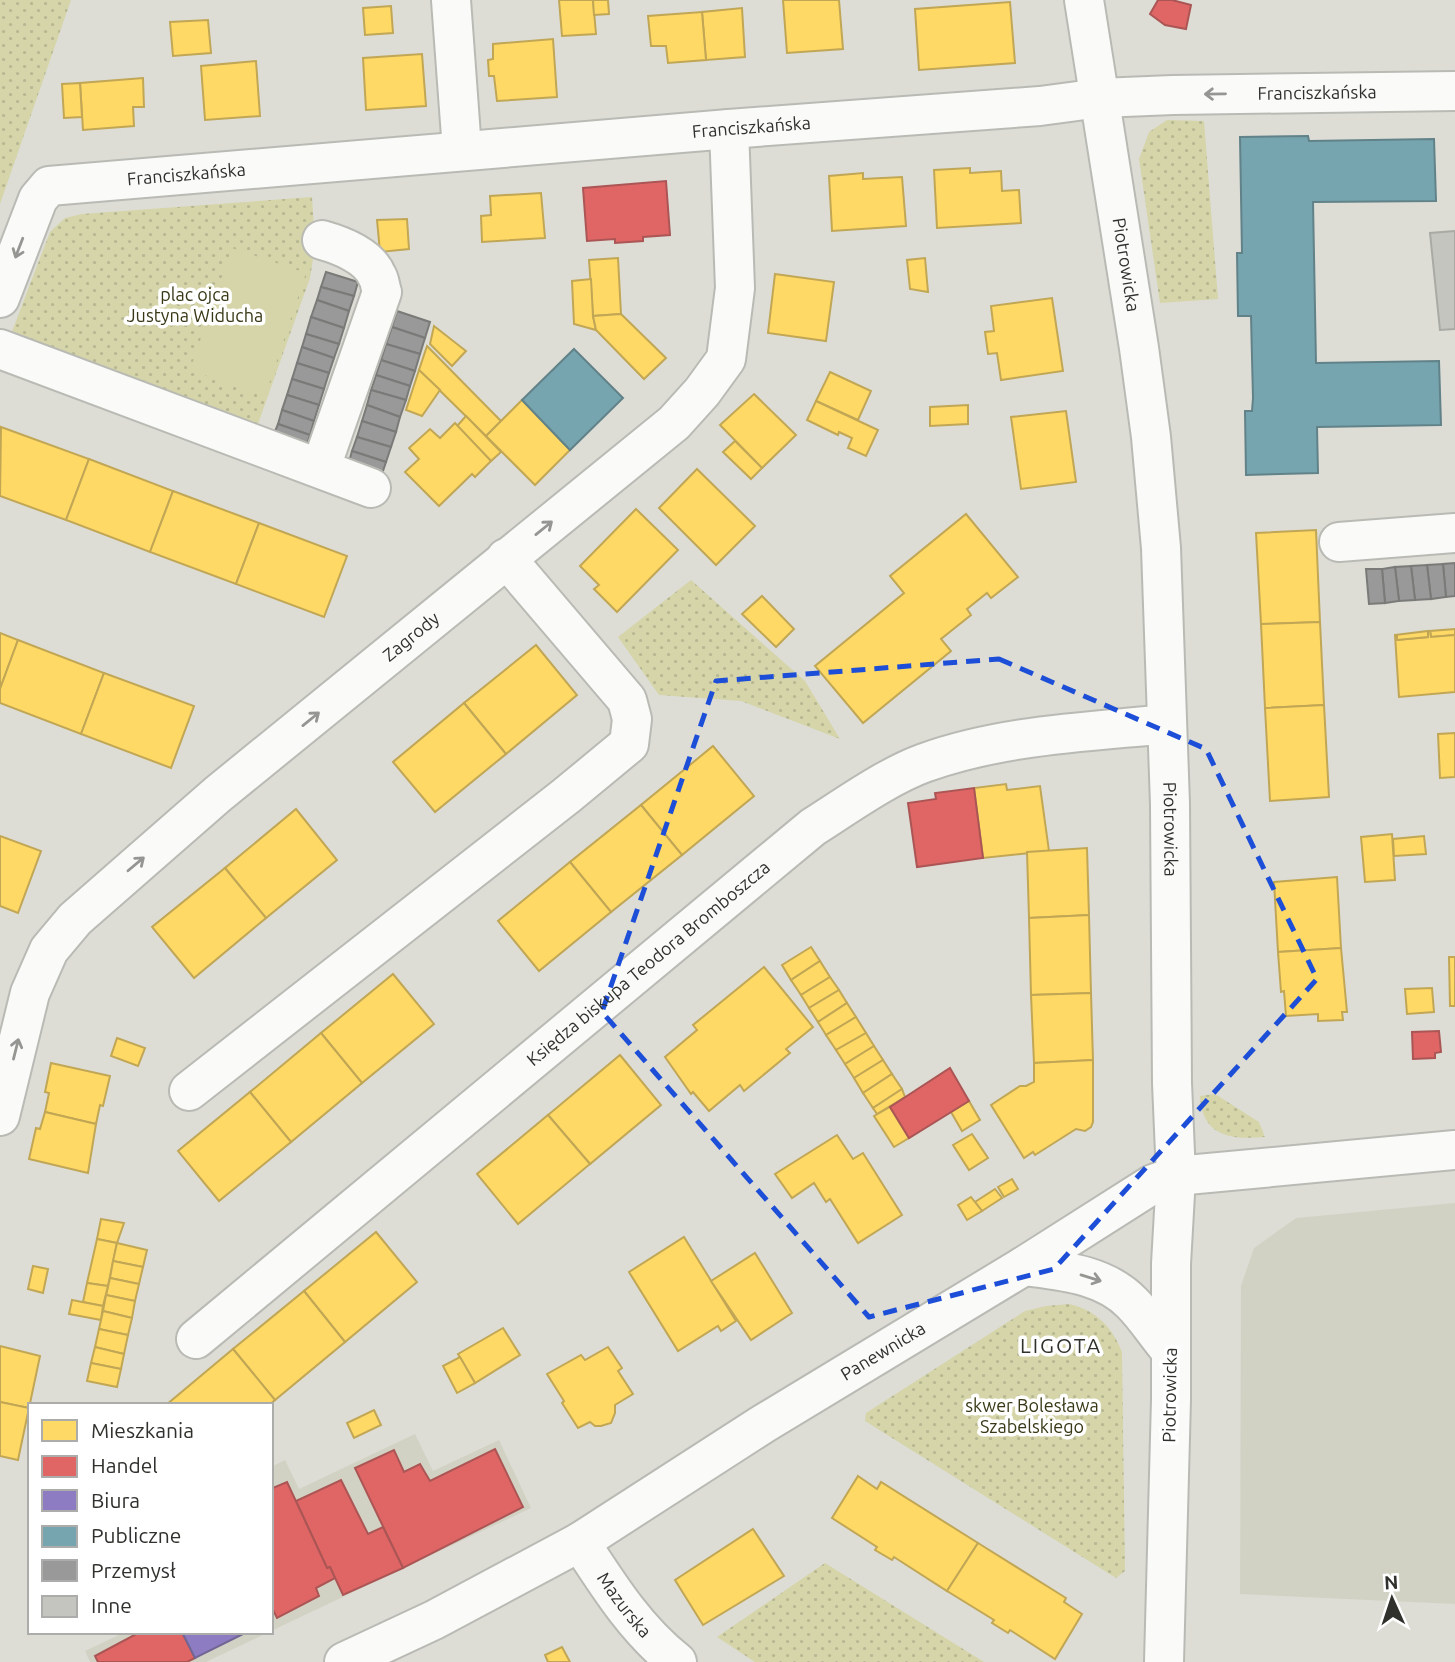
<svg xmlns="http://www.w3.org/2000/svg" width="1455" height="1662" font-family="Ubuntu,sans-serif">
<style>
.built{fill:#d2d2c4}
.grass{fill:url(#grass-dots)}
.pitch{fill:#d5d5a9}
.homes{fill:#ffd966;stroke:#c1a755;stroke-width:2}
.shops{fill:#e06666;stroke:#ab5655;stroke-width:2}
.offices{fill:#8e7cc3;stroke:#726696;stroke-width:2}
.public{fill:#76a5af;stroke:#618288;stroke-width:2}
.industry{fill:#999;stroke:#7a7a78;stroke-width:2}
.building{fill:#c4c5bf;stroke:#aaaaa4;stroke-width:2}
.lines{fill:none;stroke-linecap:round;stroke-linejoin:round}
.minor-casing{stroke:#babab5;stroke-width:42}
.minor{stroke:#fafaf9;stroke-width:38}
.oneway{stroke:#959692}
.marked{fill:none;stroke:#1d4ed8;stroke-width:5;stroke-dasharray:14 9;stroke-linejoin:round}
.labels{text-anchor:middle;stroke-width:7;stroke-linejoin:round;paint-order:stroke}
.street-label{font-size:18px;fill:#30312c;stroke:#fff}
.park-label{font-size:18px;fill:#383816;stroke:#fff}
.quarter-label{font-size:21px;letter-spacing:2px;fill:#30312c;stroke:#fff}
</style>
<defs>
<pattern id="grass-dots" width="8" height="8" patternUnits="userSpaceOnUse" patternTransform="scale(1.75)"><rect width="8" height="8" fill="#d5d5a9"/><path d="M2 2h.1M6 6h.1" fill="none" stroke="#b7b792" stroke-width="1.8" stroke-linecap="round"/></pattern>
</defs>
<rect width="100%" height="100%" fill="#ddddd6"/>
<g class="built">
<path d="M1455,1203V1604L1240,1594L1241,1286L1254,1248L1296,1218Z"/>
<path d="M415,1434L433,1471L499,1440L531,1508L271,1631V1467L285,1460L299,1489Z"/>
<path d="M125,1632H269L206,1662H90L85,1651Z"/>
</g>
<g class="grass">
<path d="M0,0H71L0,204Z"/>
<path d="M1167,120L1204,121L1218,299L1160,303L1139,159L1149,132Z"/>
<path d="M312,197L315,246L310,278L254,435L11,334L50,232L65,218L82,214Z"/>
<path d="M691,580L805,681L840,739L741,701L659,695L618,637Z"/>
<path d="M1215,1094L1259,1122L1265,1137C1232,1140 1202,1137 1200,1096Z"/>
<path d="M1069,1304C1096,1310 1112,1327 1122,1352L1125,1571L1116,1578L865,1421L866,1413L1025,1311L1046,1306Z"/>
<path d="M825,1563L984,1662H755L717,1637Z"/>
</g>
<path class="pitch" d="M232,248L306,273L265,396L190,370Z"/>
<g class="homes">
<path d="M559,0H593L596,34L562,36Z"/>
<path d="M593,0H608L609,14L594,15Z"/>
<path d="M783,0H839L843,49L787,53Z"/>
<path d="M1010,2L1015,63L919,70L915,9Z"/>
<path d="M391,6L393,33L365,35L363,8Z"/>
<path d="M742,8L745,57L706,60L702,12Z"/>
<path d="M702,12L706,60L668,63L666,46H651L648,16Z"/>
<path d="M208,20L211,53L173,56L170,22Z"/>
<path d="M553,39L557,97L497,101L494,76H489L488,60L493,59V44Z"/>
<path d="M422,54L426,106L366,110L363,58Z"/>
<path d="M256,61L260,116L205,120L201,66Z"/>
<path d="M143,78L144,107H133L134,126L83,130L80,83Z"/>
<path d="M80,83L82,117L64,118L62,84Z"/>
<path d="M970,168V173L1001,171L1002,191L1019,190L1021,223L937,228L934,170Z"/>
<path d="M863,173V179L902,177L906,226L832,231L829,176Z"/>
<path d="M541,193L545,238L482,242L481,216L491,215L490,196Z"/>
<path d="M407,219L409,249L380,252L377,220Z"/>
<path d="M618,258L621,314L593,316L589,260Z"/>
<path d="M925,258L928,292L910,289L907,260Z"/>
<path d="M775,274L834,282L826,341L768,333Z"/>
<path d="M591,279L593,316L596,330L574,324L572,281Z"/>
<path d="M1052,298L1063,371L1001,380L997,353L988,354L985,332L994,331L991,306Z"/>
<path d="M621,314L666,358L644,379L596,330L593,316Z"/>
<path d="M434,326L466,351L452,366L430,344Z"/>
<path d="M427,346L501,421L486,436L419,370Z"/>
<path d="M419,370L440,390L422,416L406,410Z"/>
<path d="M830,372L871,391L858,420L816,401Z"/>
<path d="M754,394L796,435L762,468L720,425Z"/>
<path d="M522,400L570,450L535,485L486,436Z"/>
<path d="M816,401L878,430L866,456L848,448L852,438L839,432L838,435L807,420Z"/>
<path d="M968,405V424L930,426V407Z"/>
<path d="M1066,411L1076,482L1021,489L1011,417Z"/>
<path d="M466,416L501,452L491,461L457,426Z"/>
<path d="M455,423L491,461L475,477L472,474L439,506L405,472L419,459L409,448L430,429L440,438Z"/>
<path d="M1,427L89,459L66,520L0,496Z"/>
<path d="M735,441L762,468L751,479L723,452Z"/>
<path d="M89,459L173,491L150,552L66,520Z"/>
<path d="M697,469L755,526L716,565L659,508Z"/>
<path d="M173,491L259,523L236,584L150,552Z"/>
<path d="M636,509L678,550L617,612L594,589L599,585L580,566Z"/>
<path d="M966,514L1018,577L991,598L987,593L967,609L971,615L941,639L951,651L863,723L815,666L904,593L890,576Z"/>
<path d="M259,523L347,556L324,617L236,584Z"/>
<path d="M1316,530L1320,622L1261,624L1256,533Z"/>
<path d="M762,596L794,629L776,647L742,614Z"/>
<path d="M1320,622L1324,705L1265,708L1261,624Z"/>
<path d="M1455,629V635L1431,637L1430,631Z"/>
<path d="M1428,631H1430L1431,637L1455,635V692L1399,697L1395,635H1397V640L1428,637Z"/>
<path d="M1428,631V637L1397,640V635H1395Z"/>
<path d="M0,633L18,640L0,689Z"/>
<path d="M18,640L104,673L81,734L0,703V689Z"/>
<path d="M536,645L577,695L506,754L464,703Z"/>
<path d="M104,673L194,706L171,768L81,734Z"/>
<path d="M464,703L506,754L435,812L393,762Z"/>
<path d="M1324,705L1329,797L1270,801L1265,708Z"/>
<path d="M1455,733V777L1440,778L1438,734Z"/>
<path d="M713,746L754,796L682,855L641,805Z"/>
<path d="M1006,784L1007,790L1040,786L1049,851L983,858L974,788Z"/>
<path d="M641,805L682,855L611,912L570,862Z"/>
<path d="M296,809L337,860L266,918L225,868Z"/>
<path d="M1392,834L1395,880L1365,882L1361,837Z"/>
<path d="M0,836L41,851L18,913L0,906Z"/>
<path d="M1424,836L1426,854L1394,856L1393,839Z"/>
<path d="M1087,848L1089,915L1029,918L1027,852Z"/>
<path d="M570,862L611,912L539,971L498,921Z"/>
<path d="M225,868L266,918L194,978L152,927Z"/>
<path d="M1337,877L1341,948L1278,952L1274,882Z"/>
<path d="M1089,915L1091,993L1031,995L1029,918Z"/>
<path d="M811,947L820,961L791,980L782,965Z"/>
<path d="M1341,948L1347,1012H1342L1343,1020L1318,1021V1014L1286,1016L1284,991L1281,992L1278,952Z"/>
<path d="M1449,957H1455V1006H1450Z"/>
<path d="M820,961L830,977L801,995L791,980Z"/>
<path d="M764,967L813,1027L786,1049L790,1053L744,1091L740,1085L709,1111L693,1092L691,1094L665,1057L697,1030L693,1025Z"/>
<path d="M393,974L434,1024L362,1083L321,1033Z"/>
<path d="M830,977L839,990L809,1008L801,995Z"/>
<path d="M1432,988L1434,1012L1407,1014L1405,989Z"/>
<path d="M839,990L847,1003L818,1022L809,1008Z"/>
<path d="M1091,993L1093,1060L1034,1063L1031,995Z"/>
<path d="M847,1003L856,1017L826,1035L818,1022Z"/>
<path d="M856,1017L866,1033L836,1050L826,1035Z"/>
<path d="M321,1033L362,1083L291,1142L250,1092Z"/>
<path d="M866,1033L874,1046L845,1064L836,1050Z"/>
<path d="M117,1038L145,1048L138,1066L111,1056Z"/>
<path d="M874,1046L883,1060L854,1078L845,1064Z"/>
<path d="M620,1055L661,1105L590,1164L548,1115Z"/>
<path d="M883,1060L892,1074L863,1093L854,1078Z"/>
<path d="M1093,1060V1122L1091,1127L1085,1131L1076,1129L1035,1155L1033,1152L1024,1158L991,1105L1020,1086H1026L1034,1082V1063Z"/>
<path d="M51,1063L110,1076L103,1106L100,1105L96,1124L45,1112L49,1093L45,1092Z"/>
<path d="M892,1074L902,1089L873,1108L863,1093Z"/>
<path d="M902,1089L905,1097L877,1114L873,1108Z"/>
<path d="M250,1092L291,1142L219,1201L178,1151Z"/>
<path d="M969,1101L980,1120L962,1131L951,1112Z"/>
<path d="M890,1107L909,1138L894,1147L874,1116Z"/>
<path d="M45,1112L96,1124L88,1173L29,1159L36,1128L40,1129Z"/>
<path d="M548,1115L590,1164L518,1224L477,1174Z"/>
<path d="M972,1134L988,1158L969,1170L953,1145Z"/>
<path d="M837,1135L853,1159L863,1153L902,1215L858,1243L830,1199L826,1202L814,1183L792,1198L775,1174Z"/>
<path d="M1012,1179L1018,1189L1004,1197L998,1187Z"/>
<path d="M995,1189L1002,1198L982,1211L975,1202Z"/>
<path d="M971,1197L982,1211L967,1220L958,1205Z"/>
<path d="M101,1219L124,1223L117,1243L97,1239Z"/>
<path d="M376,1232L417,1282L345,1342L304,1291Z"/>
<path d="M684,1237L736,1321L721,1331L718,1326L678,1351L629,1272Z"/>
<path d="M97,1239L117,1243L108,1286L87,1283Z"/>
<path d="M117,1243L147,1250L143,1267L113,1261Z"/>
<path d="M755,1253L792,1313L751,1340L711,1281Z"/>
<path d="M113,1261L143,1267L139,1284L110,1278Z"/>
<path d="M33,1266L48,1269L43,1293L28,1289Z"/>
<path d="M110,1278L139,1284L135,1301L106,1295Z"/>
<path d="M87,1283L108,1286L103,1306L83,1302Z"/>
<path d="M304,1291L345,1342L275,1400L233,1349Z"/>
<path d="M106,1295L135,1301L132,1318L103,1311Z"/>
<path d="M72,1300L103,1306L101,1320L69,1314Z"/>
<path d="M103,1311L132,1318L128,1335L99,1329Z"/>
<path d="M503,1328L520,1355L475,1383L458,1354Z"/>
<path d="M99,1329L128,1335L124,1354L95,1347Z"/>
<path d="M0,1346L40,1356L29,1408L0,1402Z"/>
<path d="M95,1347L124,1354L121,1369L91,1363Z"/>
<path d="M608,1347L622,1368L618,1371L633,1394L615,1405V1413L611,1423L601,1426H595L590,1422L578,1428L562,1403L564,1401L547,1374L581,1355L585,1360Z"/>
<path d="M233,1349L275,1400L269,1405H166Z"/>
<path d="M460,1357L475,1383L457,1393L443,1366Z"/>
<path d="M91,1363L121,1369L117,1387L87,1381Z"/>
<path d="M0,1402L29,1408L18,1460L0,1456Z"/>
<path d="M374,1410L381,1425L354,1438L347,1423Z"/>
<path d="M858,1476L877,1489L881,1482L978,1543L947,1591L894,1557L892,1560L875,1550L877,1547L832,1518Z"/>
<path d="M753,1529L784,1576L703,1625L675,1580Z"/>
<path d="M978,1543L1066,1598L1064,1602L1082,1614L1055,1659L1010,1630L1008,1633L992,1623L994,1620L947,1591Z"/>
<path d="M562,1647L570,1662H548L545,1655Z"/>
</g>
<g class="shops">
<path d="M1158,0H1172L1191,5L1186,29L1165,25L1150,14Z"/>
<path d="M666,181L670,235L643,237V241L615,243V239L587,241L583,188Z"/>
<path d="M974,788L983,858L917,867L908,803L936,799L935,793Z"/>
<path d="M1439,1031L1441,1052L1435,1053V1058L1413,1059L1412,1032Z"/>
<path d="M950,1068L969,1101L909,1138L890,1107Z"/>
<path d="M495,1449L523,1507L403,1568L355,1468L394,1450L404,1472L420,1464L430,1481Z"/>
<path d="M341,1480L368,1534L383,1527L403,1568L343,1595L330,1567L327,1568L296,1501Z"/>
<path d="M287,1482L327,1568L330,1567L335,1578L316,1588L319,1596L277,1618L271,1606V1484L273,1488Z"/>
<path d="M140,1632H182L195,1658L187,1662H98L95,1656Z"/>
</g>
<path class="offices" d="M182,1632H247L195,1658Z"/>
<g class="public">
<path d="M1308,136L1309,141L1434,139L1436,201L1313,202L1316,363L1439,361L1441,425L1317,427L1318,473L1246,475L1245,411H1252L1253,398L1251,316H1238L1237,253H1242L1240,137Z"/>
<path d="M574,349L623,398L570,450L522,400Z"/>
</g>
<g class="industry">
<path d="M326,272L358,282L354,296L321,287Z"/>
<path d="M321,287L354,296L349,311L317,300Z"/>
<path d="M317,300L349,311L344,328L311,317Z"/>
<path d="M397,311L430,322L425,338L392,327Z"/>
<path d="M311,317L344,328L339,344L306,334Z"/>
<path d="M392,327L425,338L420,354L386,344Z"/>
<path d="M306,334L339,344L334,358L302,347Z"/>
<path d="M386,344L420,354L415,371L381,360Z"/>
<path d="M302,347L334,358L329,373L297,363Z"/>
<path d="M381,360L415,371L410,386L376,375Z"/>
<path d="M297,363L329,373L324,389L292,379Z"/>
<path d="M376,375L410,386L406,400L371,390Z"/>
<path d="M292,379L324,389L319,405L287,395Z"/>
<path d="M371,390L406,400L400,417L367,405Z"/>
<path d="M287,395L319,405L314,421L282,410Z"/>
<path d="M367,405L400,417L396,432L362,421Z"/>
<path d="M282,410L314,421L310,435L278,424Z"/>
<path d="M362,421L396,432L391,447L357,437Z"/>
<path d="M278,424L310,435L305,450L272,439Z"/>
<path d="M357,437L391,447L386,462L352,451Z"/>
<path d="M352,451L386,462L380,480L347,469Z"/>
<path d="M1455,563V596L1446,597L1443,564Z"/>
<path d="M1443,564L1446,597L1431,599L1427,565Z"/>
<path d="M1427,565L1431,599L1415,600L1411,566Z"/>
<path d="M1411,566L1415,600L1399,601L1395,567Z"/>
<path d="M1395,567L1399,601L1385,603L1382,569Z"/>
<path d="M1366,569H1382L1385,603L1369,604Z"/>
</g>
<path class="building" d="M1455,231V329L1440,330L1430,233Z"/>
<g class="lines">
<g class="minor-casing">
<g id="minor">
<path d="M451,0L462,150"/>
<path id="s1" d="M1084,0L1139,348L1151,437L1161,548L1170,804L1172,1083L1176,1176L1171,1264V1400L1164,1662"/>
<path d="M322,240C340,245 369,256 377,276C380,280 380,287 382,292L327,450"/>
<path id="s2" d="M0,298L38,199L49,186L729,129L1040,106L1100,98L1173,95L1455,91"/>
<path d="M0,349L371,488"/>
<path d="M1339,542L1455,533"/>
<path d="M189,1091L566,796L629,744L632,719L627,700L506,558"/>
<path id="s3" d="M0,1116L30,993L49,950L75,919L218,794L674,423L702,392L726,359L735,288L729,129"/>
<path d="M1024,1266C1062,1271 1104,1274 1132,1303C1146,1317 1157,1335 1170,1350"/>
<path id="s4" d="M196,1339L813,827C846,806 888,776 924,763C1001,735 1086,732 1167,724"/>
<path id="s5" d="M580,1542C608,1585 636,1630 677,1662"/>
<path id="s6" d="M344,1662L434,1620L580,1542L763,1424L1024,1266L1153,1184L1176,1176L1455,1150"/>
</g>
</g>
<use href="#minor" class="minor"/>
</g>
<defs><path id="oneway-shaft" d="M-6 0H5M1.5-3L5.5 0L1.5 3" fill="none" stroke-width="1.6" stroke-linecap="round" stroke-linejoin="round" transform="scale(1.75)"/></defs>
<g class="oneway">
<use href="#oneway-shaft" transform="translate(1215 94) rotate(179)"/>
<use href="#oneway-shaft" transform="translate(19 248) rotate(111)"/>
<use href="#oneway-shaft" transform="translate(544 528) rotate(-39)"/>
<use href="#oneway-shaft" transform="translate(311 719) rotate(-39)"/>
<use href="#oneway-shaft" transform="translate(136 864) rotate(-40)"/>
<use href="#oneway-shaft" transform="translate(16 1049) rotate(-76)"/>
<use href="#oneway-shaft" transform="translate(1091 1278) rotate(17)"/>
</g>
<path class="marked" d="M999,659L1206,749L1317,979L1054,1269L869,1317L602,1012L716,681Z"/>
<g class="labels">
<g class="street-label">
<text dy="6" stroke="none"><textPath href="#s2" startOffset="1395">Franciszkańska</textPath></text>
<text dy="6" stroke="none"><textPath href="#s2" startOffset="828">Franciszkańska</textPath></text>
<text dy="6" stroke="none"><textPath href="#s2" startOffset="261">Franciszkańska</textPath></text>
<text dy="6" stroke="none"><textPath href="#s1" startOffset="268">Piotrowicka</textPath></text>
<text dy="6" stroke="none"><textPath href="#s3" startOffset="653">Zagrody</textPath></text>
<text dy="6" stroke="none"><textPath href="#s1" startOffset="835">Piotrowicka</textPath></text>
<text dy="6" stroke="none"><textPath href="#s4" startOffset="588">Księdza biskupa Teodora Bromboszcza</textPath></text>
<text dy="6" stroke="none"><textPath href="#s6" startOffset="623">Panewnicka</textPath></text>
<text transform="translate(1170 1395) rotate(-89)" y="6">Piotrowicka</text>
<text dy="6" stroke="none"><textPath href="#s5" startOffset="77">Mazurska</textPath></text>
</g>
<g class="park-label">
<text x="195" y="301">plac ojca<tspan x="195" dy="21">Justyna Widucha</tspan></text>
<text x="1032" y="1412">skwer Bolesława<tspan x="1032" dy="21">Szabelskiego</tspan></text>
</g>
<g class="quarter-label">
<text x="1061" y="1353">LIGOTA</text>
</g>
</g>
<rect x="28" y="1403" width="245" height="231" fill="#ffffff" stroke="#acadab" stroke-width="2"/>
<rect x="42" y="1420" width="35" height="21" fill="#ffd966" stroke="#acadab" stroke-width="2"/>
<text x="91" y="1438" font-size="21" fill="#30312c">Mieszkania</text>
<rect x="42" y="1456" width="35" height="21" fill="#e06666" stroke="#acadab" stroke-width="2"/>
<text x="91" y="1473" font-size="21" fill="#30312c">Handel</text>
<rect x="42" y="1490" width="35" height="21" fill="#8e7cc3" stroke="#acadab" stroke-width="2"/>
<text x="91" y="1508" font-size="21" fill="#30312c">Biura</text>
<rect x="42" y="1526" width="35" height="21" fill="#76a5af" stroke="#acadab" stroke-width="2"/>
<text x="91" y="1543" font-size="21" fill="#30312c">Publiczne</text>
<rect x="42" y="1560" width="35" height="21" fill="#999999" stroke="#acadab" stroke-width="2"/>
<text x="91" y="1578" font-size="21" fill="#30312c">Przemysł</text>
<rect x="42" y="1596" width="35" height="21" fill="#c4c5bf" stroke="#acadab" stroke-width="2"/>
<text x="91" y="1613" font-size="21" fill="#30312c">Inne</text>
<g transform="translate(1392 1599) rotate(357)" stroke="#ffffff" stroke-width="5" paint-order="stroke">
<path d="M0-5L12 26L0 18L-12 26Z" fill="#30312c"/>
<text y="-10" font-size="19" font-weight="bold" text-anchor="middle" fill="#30312c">N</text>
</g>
</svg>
